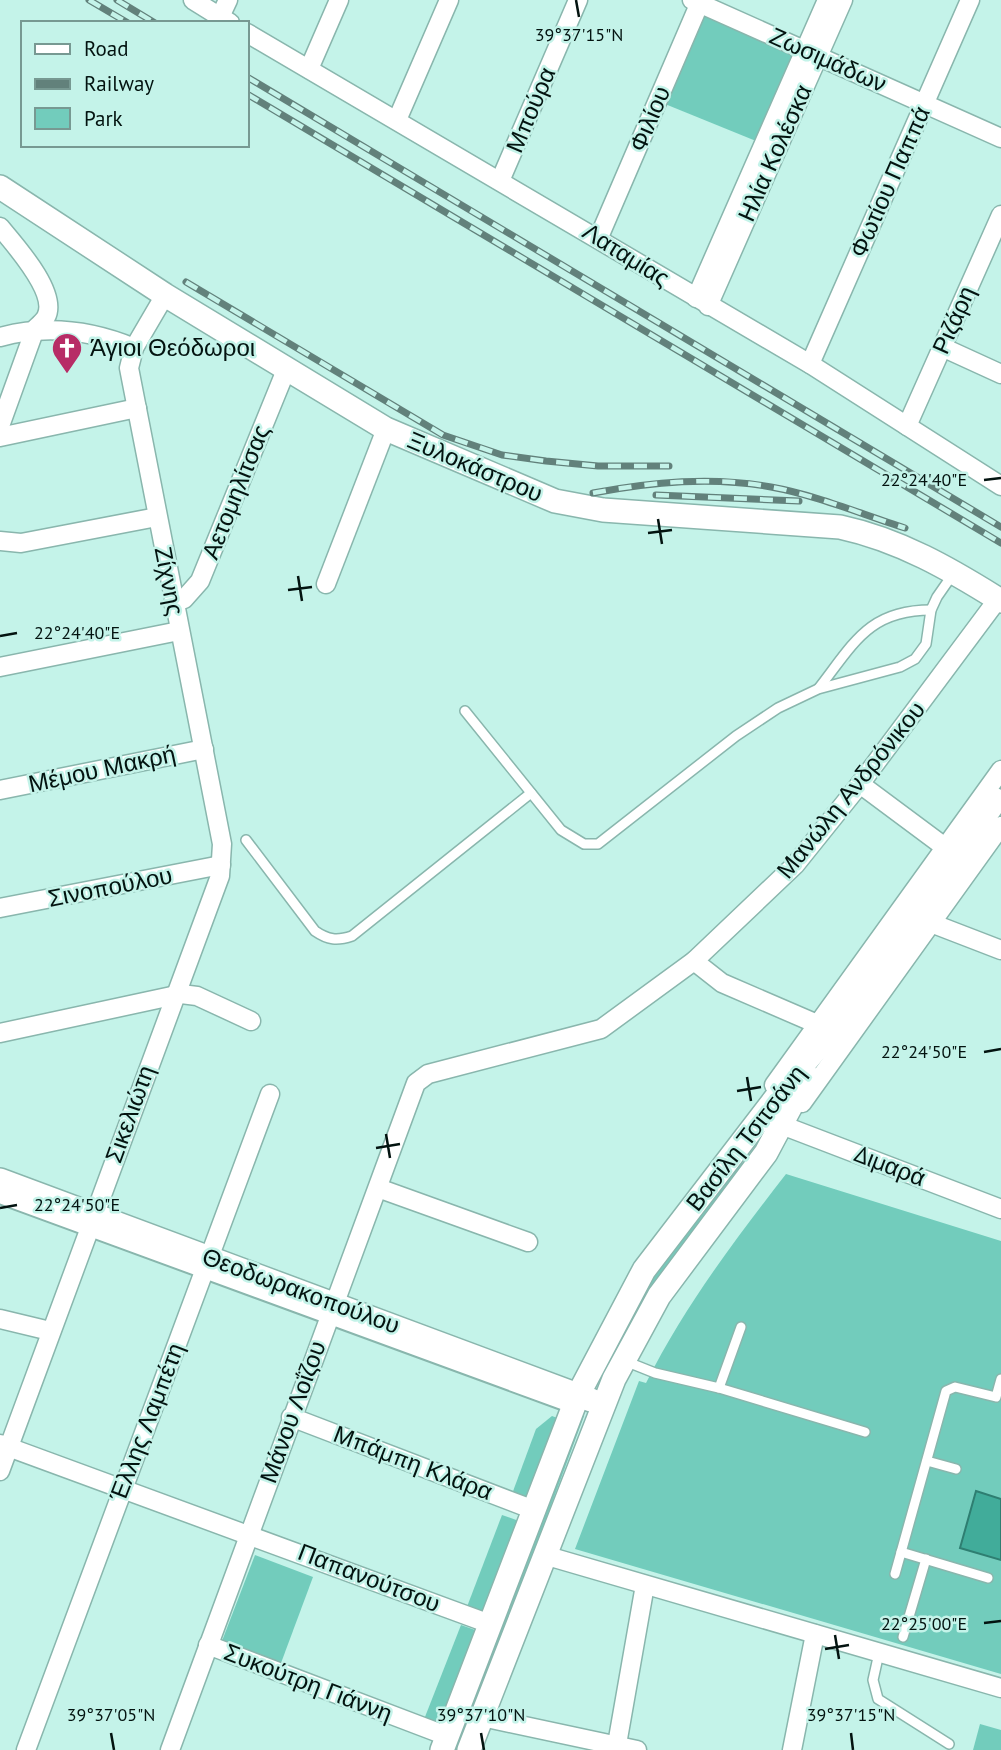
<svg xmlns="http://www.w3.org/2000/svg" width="1001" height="1750" font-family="'PT Sans',sans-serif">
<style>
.green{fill:#72ccbc}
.water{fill:#41ac9a;stroke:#2e7e71;stroke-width:2}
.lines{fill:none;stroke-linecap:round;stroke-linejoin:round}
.service-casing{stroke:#89b6ad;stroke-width:12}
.pedestrian-casing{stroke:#89b6ad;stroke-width:18}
.minor-casing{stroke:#89b6ad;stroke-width:21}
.tertiary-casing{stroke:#89b6ad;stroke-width:26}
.service{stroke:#fff;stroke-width:9}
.pedestrian{stroke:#fff;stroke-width:14}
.minor{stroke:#fff;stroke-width:18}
.tertiary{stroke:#fff;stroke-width:23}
.rail-casing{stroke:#62817b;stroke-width:7}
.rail{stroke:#c4f3e9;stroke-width:4.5;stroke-dasharray:13;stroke-linecap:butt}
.ticks{fill:none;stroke:#031310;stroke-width:2.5}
.labels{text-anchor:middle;stroke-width:5;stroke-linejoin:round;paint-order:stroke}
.street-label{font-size:24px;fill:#031310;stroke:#c4f3e9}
.poi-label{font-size:24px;fill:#031310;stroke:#c4f3e9;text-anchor:start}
.ticks-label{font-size:18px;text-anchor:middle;fill:#031310;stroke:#c4f3e9;stroke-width:5;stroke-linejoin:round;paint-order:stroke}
</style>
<rect width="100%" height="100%" fill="#c4f3e9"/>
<g class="green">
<path d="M701,14L794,56L756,141L665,104Z"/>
<path d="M739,1161L744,1164L674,1256L629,1326L602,1384L596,1382L622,1324L669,1253Z"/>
<path d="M786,1174L1001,1241V1674L575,1549L639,1381L646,1383C684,1307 734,1241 786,1174Z"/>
<path d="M581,1415L584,1416L461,1750H451Z"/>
<path d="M552,1416L560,1419L529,1501L512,1494L536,1429Z"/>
<path d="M502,1515L519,1521L482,1618L465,1612Z"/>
<path d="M255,1555L313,1577L281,1663L222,1641Z"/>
<path d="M461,1625L478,1631L440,1729L423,1722Z"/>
<path d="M980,1724L1001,1730V1750H973Z"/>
</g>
<path class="water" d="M976,1491L1001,1499V1560L960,1548Z"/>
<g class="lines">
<g class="service-casing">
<g id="service">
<path d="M819,688C854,643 869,610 931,610"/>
<path d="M465,711L561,830L584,844H598L736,736L778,708L818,689L900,667L915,659L926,644L931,610L937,597L953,574"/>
<path d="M246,840L315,931C328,940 337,941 352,936L531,793"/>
<path d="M625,1361L655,1373L719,1388L865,1432"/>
<path d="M719,1388L741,1327"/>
<path d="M927,1461L956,1469"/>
<path d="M901,1552L988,1578"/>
<path d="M895,1574L946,1391L955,1387L996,1397L1001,1379"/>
<path d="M903,1637L926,1559"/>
<path d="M879,1653L873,1680L878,1699L949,1744"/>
</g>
</g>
<g class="pedestrian-casing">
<path id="pedestrian" d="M0,1196L573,1406"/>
</g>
<g class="minor-casing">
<g id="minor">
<path d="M193,0L230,23"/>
<path d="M692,0L1001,138"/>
<path d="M220,17L228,0"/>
<path d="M247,33L810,364L1001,486"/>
<path d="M309,69L339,0"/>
<path d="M397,120L449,0"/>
<path d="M500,181L578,0"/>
<path d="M0,227C14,244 59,293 46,317C44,321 38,326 35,329L0,426"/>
<path d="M599,237L701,0"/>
<path d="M696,298L827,0"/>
<path d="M708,306L843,0"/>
<path d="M0,337C45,325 91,330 134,348"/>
<path d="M942,347L1001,374"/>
<path d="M810,364L970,0"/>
<path d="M907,426L1001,215"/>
<path d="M0,437L137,408"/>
<path d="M0,541L21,543L157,517"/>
<path d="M326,584L386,429"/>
<path d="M173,603L184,599L200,581L286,370"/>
<path d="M0,667L179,631"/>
<path d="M860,784L946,848"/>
<path d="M0,790L204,749"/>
<path d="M0,908L221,865"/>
<path d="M931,923L1001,950"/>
<path d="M694,961L722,983L817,1024"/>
<path d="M0,1033L181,994L197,996L251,1021"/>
<path d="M774,1085L1001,770"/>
<path d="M802,1103L1001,826"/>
<path d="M779,1124L1001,1209"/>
<path d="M378,1188L528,1242"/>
<path d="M0,1319L50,1331"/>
<path d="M291,1417L534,1510"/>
<path d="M0,1444L490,1624"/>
<path d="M0,1471L220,876L222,844L129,368L134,348L165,295"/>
<path d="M544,1555L1001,1688"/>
<path d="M208,1645L447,1736"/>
<path d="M482,1717L637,1750"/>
<path d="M26,1750L270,1094"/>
<path d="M170,1750L416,1083L428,1074L601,1029L694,961L795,865L860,784L998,599"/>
<path d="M616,1750L645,1585"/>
<path d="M792,1750L815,1634"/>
</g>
</g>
<g class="tertiary-casing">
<g id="tertiary">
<path d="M0,187L165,295L386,429L555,501L603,510L840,527C900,540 950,569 1001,601"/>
<path d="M0,1180L591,1400"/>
<path d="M442,1750L578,1395L644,1270L788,1082L845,1016L996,800"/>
<path d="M469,1750L614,1379L659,1296L766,1153L807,1076"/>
</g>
</g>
<use href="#service" class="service"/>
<use href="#pedestrian" class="pedestrian"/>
<use href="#minor" class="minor"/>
<use href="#tertiary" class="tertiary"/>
<g class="rail-casing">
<g id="rail">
<path d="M89,0L128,23"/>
<path d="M117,0L155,23"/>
<path d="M247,77L1001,527"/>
<path d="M247,94L1001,543"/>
<path d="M186,282L443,435L502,455L546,461L598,466H669"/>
<path d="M593,493C652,482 712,476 771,487C816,495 861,514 905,528"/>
<path d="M656,495L799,501"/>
</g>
</g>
<use href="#rail" class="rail"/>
</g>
<path class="ticks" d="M576,0L579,17M984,480L1001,478M658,519L662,544M648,533L672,530M298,576L302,601M288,590L312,587M0,636L17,633M984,1052L1001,1049M747,1077L751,1101M737,1091L761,1087M386,1134L390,1158M376,1148L400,1144M0,1208L17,1205M984,1623L1001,1621M835,1635L839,1659M825,1649L849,1645M111,1733L114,1750M481,1733L484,1750M851,1733L853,1750"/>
<defs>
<g id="church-pin" transform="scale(1.575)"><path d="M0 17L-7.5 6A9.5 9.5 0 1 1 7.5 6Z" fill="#b72c66" stroke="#c4f3e9"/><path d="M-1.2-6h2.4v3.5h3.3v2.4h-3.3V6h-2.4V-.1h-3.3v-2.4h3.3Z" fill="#fff"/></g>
</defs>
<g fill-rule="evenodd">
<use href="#church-pin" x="67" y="348"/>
</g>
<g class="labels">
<g class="street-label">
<text transform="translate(828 60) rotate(24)" y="8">Ζωσιμάδων</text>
<text transform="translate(531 110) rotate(-67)" y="8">Μπούρα</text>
<text transform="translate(650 119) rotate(-67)" y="8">Φιλίου</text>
<text transform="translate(775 153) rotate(-66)" y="8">Ηλία Κολέσκα</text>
<text transform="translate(890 182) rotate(-66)" y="8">Φωτίου Παππά</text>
<text transform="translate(626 255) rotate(32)" y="8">Λαταμίας</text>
<text transform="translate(954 320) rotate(-66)" y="8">Ριζάρη</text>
<text transform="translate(475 467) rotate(23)" y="8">Ξυλοκάστρου</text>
<text transform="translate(236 492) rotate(-68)" y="8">Αετομηλίτσας</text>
<text transform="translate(169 581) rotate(79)" y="8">Ζίχνης</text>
<text transform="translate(102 769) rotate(-12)" y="8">Μέμου Μακρή</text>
<text transform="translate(851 790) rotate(-51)" y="8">Μανώλη Ανδρόνικου</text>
<text transform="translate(110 887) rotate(-11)" y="8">Σινοπούλου</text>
<text transform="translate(130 1114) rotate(-70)" y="8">Σικελιώτη</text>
<text transform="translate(746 1138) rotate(-52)" y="8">Βασίλη Τσιτσάνη</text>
<text transform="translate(890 1166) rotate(21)" y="8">Διμαρά</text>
<text transform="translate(301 1291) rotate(20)" y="8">Θεοδωρακοπούλου</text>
<text transform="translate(293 1412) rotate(-70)" y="8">Μάνου Λοΐζου</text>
<text transform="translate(147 1422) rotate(-69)" y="8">Έλλης Λαμπέτη</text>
<text transform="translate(413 1463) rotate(21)" y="8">Μπάμπη Κλάρα</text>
<text transform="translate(369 1578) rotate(21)" y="8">Παπανούτσου</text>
<text transform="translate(308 1683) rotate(21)" y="8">Συκούτρη Γιάννη</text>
</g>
<g class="poi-label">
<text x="90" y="356">Άγιοι Θεόδωροι</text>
</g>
</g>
<g class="ticks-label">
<text x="579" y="41">39°37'15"N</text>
<text x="924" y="486">22°24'40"E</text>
<text x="77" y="639">22°24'40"E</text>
<text x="924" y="1058">22°24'50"E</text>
<text x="77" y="1211">22°24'50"E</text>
<text x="924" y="1630">22°25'00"E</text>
<text x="111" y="1721">39°37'05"N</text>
<text x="481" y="1721">39°37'10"N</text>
<text x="851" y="1721">39°37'15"N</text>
</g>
<rect x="21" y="21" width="228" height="126" fill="#c4f3e9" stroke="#779992" stroke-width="2"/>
<rect x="35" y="44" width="35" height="10" fill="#ffffff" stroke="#779992" stroke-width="2"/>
<text x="84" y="56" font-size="21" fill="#031310">Road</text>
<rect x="35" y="79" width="35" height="10" fill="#62817b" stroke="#779992" stroke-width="2"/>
<text x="84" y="91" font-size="21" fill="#031310">Railway</text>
<rect x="35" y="108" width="35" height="21" fill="#72ccbc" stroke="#779992" stroke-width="2"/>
<text x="84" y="126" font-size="21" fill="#031310">Park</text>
</svg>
